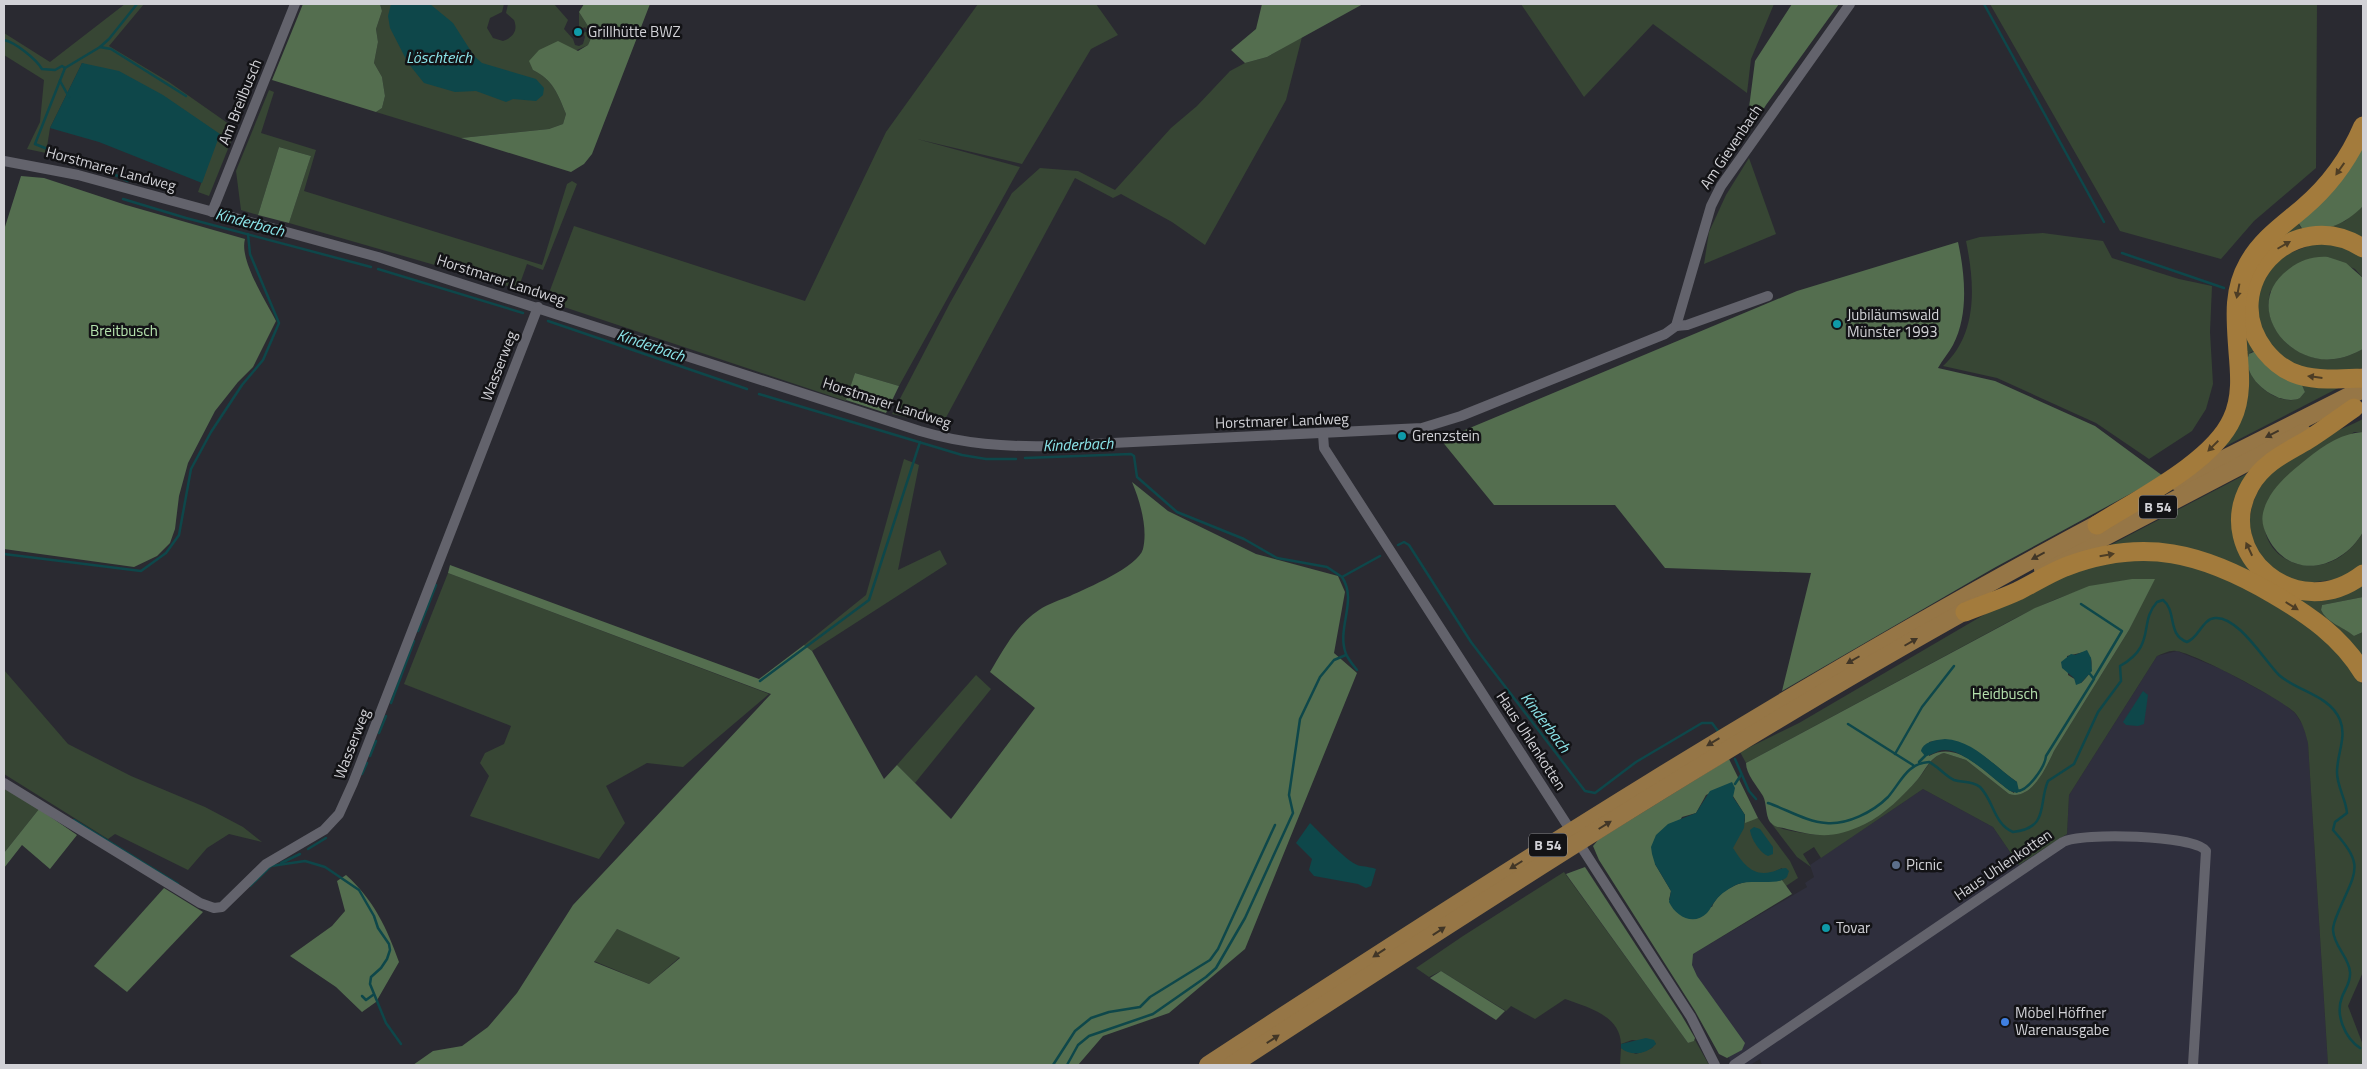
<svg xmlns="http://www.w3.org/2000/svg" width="2367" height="1069" font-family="'Titillium Web',sans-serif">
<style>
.built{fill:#2f2f3d}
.green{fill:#374634}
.forest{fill:#546e4f;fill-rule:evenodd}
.water{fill:#0e474a}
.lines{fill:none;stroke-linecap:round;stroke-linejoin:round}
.stream{stroke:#0e474a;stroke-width:2.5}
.minor{stroke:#63636c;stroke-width:10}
.trunk{stroke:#967646;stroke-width:18}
.motorway{stroke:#a37b3c;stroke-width:19}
.oneway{fill:#4d3d25}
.oneway2{fill:#413627}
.culture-dot{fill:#0f9aa8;stroke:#131316;stroke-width:2}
.service-dot{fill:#5c6f8a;stroke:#131316;stroke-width:2}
.shop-dot{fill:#3f7fe0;stroke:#131316;stroke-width:2}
.labels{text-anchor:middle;stroke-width:5;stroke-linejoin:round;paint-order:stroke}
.shield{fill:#131316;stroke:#99999d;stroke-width:1}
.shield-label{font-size:14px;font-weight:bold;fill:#d2d2d7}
.poi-label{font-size:15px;fill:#d2d2d7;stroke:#131316;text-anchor:start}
.street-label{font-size:15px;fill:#d2d2d7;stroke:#131316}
.park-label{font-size:15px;fill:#b5e2ad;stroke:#131316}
.water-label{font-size:16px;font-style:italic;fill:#8be4e9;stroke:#131316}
</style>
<rect width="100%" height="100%" fill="#2a2a31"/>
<path class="built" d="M2177,651L2221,669L2280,701L2295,713L2304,727L2308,742L2328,1065H1762L1760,1059L1750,1065H1732L1715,1026L1679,962L1807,887L1805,883L1814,877L1810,865L1923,789L1993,827L2019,865L2067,834L2069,795L2157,656Z"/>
<g class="green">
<path d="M125,4H144L109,46L169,82L236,129L209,196L198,192L219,134L196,119L82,63L50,128L46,153L27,149L40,122L44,80L4,55V33L50,62Z"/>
<path d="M380,4H504L502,12L490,18L487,28L493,38L503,41C514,37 518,30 514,20L506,13L508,4H554L568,20L564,29L573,39L575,45L579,46L583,44L585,37L583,33L588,31L585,27L579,30V12L593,34L588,45L533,70C553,80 558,94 566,114L563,124L549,129L461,138L376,112L382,108L385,96L382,77L374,63L378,42L376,29L382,11Z"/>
<path d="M978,4H1096L1118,35L1091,49L1022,164L917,139L1020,167L899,386L855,373L846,401L546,301L574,226L805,301L886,132Z"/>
<path d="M1521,4H1774L1751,59L1747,93L1653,24L1584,97Z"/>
<path d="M1990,4H2317L2316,168L2254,221L2221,259L2120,231Z"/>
<path d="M1302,37L1286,100L1205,245L1172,222L1121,194L1113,198L1075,178L942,425L892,414L950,303L1012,193L1040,168L1078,171L1115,190L1171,128L1197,106L1230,71L1245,63L1267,57Z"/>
<path d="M269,90L274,92L261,133L316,150L304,191L542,265L567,184L572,181L577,184L543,270L527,264L518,289L289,223L311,156L279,147L258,215L241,210L236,171Z"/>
<path d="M1749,158L1776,234L1704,264L1709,232L1726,195Z"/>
<path d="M2363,206V242L2324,230L2345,221Z"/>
<path d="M2296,219L2301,228L2310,231C2254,244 2226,300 2258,350L2251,352L2247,357C2244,381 2280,408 2300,398L2305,392L2302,385L2296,380L2314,384L2344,385L2222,448C2230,435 2238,422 2242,407C2252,361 2226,312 2250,268C2261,248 2279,233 2296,219Z"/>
<path d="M2043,233L2103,241L2112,258L2179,279L2212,286L2210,332L2213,384L2206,409L2192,431L2149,459L2096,423L1997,378L1943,366C1978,334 1975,285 1966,241L1980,237Z"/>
<path d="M2324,240L2363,256V278L2355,269L2328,257L2312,258L2270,292C2261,330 2297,363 2334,359C2344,358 2354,354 2363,349V368L2333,374L2290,365L2260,333L2257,294L2277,258Z"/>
<path d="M2363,419V432H2354L2269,498C2243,560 2326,596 2363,532V565L2347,578L2299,584C2290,578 2267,567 2262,559C2236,521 2255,482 2288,457C2310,441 2339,431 2363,419Z"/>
<path d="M904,459L919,465L898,570L940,550L947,564L812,651L804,645L866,595Z"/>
<path d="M2252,471L2238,516L2278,588L2363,580V597L2322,605L2321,610C2327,623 2342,625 2354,636L2363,632V669L2244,573L2101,550Z"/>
<path d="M2158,558L2223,575L2316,630L2357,674L2363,686V972L2348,1006L2363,1045V1065H2328L2308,743C2305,732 2303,723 2296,714C2286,701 2192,652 2176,651C2169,650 2163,654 2157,656L2069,795L2067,834L2019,865L1993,827L1923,789L1821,858L1814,847L1803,854L1811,867L1797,857L1771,823C1779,830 1792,831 1803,833C1849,843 1889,811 1918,779C1927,769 1930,757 1944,753L1966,760L2009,794C2031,801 2046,768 2054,751L2129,630L2154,579C2100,579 2058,596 2010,621L1746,763L1740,752L1799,723L1987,613L2084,566Z"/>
<path d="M448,573L769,694L683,767L647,763L606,786L625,823L599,859L470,816L489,776L480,763L485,753L504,744L511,726L404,684Z"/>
<path d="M4,670L68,744L131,776L205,807L243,827L262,842L229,834L207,848L188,870L115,834L108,839L4,774Z"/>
<path d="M976,675L991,689L915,783L897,765Z"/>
<path d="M4,788L39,809L4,853Z"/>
<path d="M1758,818L1790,861L1798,878L1786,886L1782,880L1784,879L1782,868L1756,881L1715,829Z"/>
<path d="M1564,872L1688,1043L1695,1040L1709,1065H1620L1621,1048L1636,1054L1652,1048L1656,1043L1632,1040L1621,1044C1620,1015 1587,1007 1565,999L1535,1019L1511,1006L1506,1011L1441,971L1429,977L1416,968L1463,936Z"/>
<path d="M617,929L680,957L649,984L594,961Z"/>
</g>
<g class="forest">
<path d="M303,4H380L382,11L376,29L378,42L374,63L382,77L385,96L382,108L376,112L272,80Z"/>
<path d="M584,4H650L592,154L584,164L571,172L461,138L549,129L563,124L566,114C558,94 553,80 533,70L529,61L539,50L558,41L578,51L588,45L593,34L579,12Z"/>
<path d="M1262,4H1363L1267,57L1245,63L1231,50L1256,29Z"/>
<path d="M1792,4H1839L1766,105L1745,139L1755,61Z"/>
<path d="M2363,135V206C2344,225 2329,230 2303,230L2296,219Z"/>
<path d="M279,147L311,156L289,223L258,215Z"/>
<path d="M21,176L44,178L126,205L245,239C239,260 266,301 276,321L253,367L238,382L215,411L188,463L179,496L175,529L170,543L157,556L134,567L4,549V230Z"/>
<path d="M1958,242C1965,274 1969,315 1953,345C1949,353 1942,360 1938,368L1995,381L2095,426L2163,476L1994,568L1782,691L1811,573L1665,568L1615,505H1494L1441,440L1797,291Z"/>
<path d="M2328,257L2346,263L2363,278V349C2354,354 2344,358 2334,359C2284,365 2242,303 2289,269C2301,260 2313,256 2328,257Z"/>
<path d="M2258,350L2302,385L2305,392L2300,398C2280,408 2239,378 2249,354Z"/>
<path d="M855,373L899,386L886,413L846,400Z"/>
<path d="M2363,432V532C2342,569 2291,582 2268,538C2264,530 2261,522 2263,513C2268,491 2287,475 2303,462C2322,447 2338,434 2363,432Z"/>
<path d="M1132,482L1168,511L1256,554L1338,576L1345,592L1334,653L1357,673L1245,949L1169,1013L1103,1036L1078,1065H413L433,1051L462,1046L488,1027L517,993L573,905L771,694L448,573L450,565L759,679L804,645L812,651L884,779L897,765L951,819L1035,708L990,672C1004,649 1016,625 1039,610C1048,604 1060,600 1070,596C1087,588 1138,567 1143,549C1148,528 1140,501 1132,482ZM617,929L679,957L680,958L649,984L594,962Z"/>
<path d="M2132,579H2155L2129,630L2054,751C2046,768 2031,801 2009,794L1966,760L1944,753C1930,757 1926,769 1918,779C1903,796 1885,814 1865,824C1834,839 1819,837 1787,829C1780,827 1775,828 1770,822C1765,814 1767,804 1763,796C1757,786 1746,774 1746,763L2035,608L2089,586ZM2084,652L2091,658C2093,671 2089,675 2081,683L2068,675L2067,656ZM1939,740C1974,741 1990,763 2017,782L2014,793C1988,778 1961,738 1929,756V742Z"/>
<path d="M2363,597V632L2354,636C2342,626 2327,623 2321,610L2322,605Z"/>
<path d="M1729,759L1758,818L1745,823V815L1733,796L1732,783L1706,795L1696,813L1682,817L1655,864L1671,891L1669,900L1712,907C1719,888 1744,880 1762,880C1770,880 1775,882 1782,880L1792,894L1693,954L1692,965L1697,976L1745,1043L1742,1050L1727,1058L1719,1054L1695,1011L1599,860L1593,846L1598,840Z"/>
<path d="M39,809L77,835L50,869L22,845L4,868V853Z"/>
<path d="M1585,867L1682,1016L1695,1038L1694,1041L1688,1043L1566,874Z"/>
<path d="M346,875C373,899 387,928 399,962L376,1002L362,1012L336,987L290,956L332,926L345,911L337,881Z"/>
<path d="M164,888L203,912L127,992L94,966Z"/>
<path d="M1441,971L1505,1011L1496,1020L1430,978Z"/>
</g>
<g class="water">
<path d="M391,4H430L453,23L474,56L482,63L536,79L544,88L543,95L536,101L513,99L506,102L476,91L455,92L424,83L408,63L390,28L388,16Z"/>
<path d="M82,63L119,71L163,95L220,134L202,183L99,142L50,128Z"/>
<path d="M2087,650L2091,658L2092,671L2081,683L2076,685L2074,678L2062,668L2061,662L2071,654L2075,655Z"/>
<path d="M2143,691L2148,695L2144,724L2138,726L2126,725L2123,722Z"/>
<path d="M1945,739C1973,740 1995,767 2017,782L2019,791L2017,793L2010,791C1993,779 1965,750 1944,750C1937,750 1932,756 1925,756L1921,751C1923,742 1935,740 1945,739Z"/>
<path d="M1732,782L1735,788L1733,797L1745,815L1744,828L1733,848C1742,862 1752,877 1771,872C1776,871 1780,868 1786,868L1789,871L1787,877C1778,886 1752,879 1738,884C1731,887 1720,894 1716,900C1712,904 1711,909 1707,913C1694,926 1676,917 1669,902L1671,891L1655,864L1652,854L1651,847L1656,835L1668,824L1696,813L1710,791Z"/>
<path d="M1310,823C1320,832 1349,865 1361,866C1367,867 1370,867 1376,869L1371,886L1366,888L1358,884L1314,876L1309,870L1312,859L1296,843Z"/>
<path d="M1754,827L1760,829L1773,847V854L1768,856C1760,853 1751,839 1750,830Z"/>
<path d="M1646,1038L1654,1040L1656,1044C1647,1054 1631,1057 1621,1048V1044Z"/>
</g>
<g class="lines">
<g class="stream">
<path d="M1984,4L2104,222"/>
<path d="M4,40C15,42 36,59 42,69L55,70L62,66L65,68L35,144L60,154L80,158L128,181"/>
<path d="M100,47L111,49L186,96"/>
<path d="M65,68L100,47L109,39L137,4"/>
<path d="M60,81L69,97"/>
<path d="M123,199L186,218L371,267"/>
<path d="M2122,253L2224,288"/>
<path d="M378,269L523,313"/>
<path d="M548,321L747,389"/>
<path d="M759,394L962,455L986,459H1016"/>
<path d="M1025,458L1131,454L1134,456L1137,477L1177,512L1244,539L1277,558L1327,567L1342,577L1380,556"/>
<path d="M1398,545L1404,542L1409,545L1471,642L1585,791L1595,793L1636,762L1702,723H1712L1718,731"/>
<path d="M4,554L141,571L166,553L179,535L191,469L211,432L242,385L263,360L279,323L250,254L248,234"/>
<path d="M1342,577C1358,601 1336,628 1346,654C1348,659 1353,665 1357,670"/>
<path d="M2081,604L2122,631L2094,678"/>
<path d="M418,631L436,585"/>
<path d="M760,681L869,600L920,442"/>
<path d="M391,703L414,641"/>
<path d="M1848,724L1913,765"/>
<path d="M379,733L386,716"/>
<path d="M1895,754L1922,707L1954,666"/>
<path d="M370,756L376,741"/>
<path d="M1735,759L1749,791L1756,799"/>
<path d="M1919,762L1927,754"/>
<path d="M362,774L367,763"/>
<path d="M1735,784L1741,775"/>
<path d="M2017,791C2028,791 2045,767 2046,756L2094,679L2090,674"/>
<path d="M1768,803C1786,809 1807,822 1826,823C1847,825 1873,812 1888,797C1901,782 1907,763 1929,762C1938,766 1945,776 1954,780C1963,783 1972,780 1980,787C1994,801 1993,823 2013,832C2050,828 2038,803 2048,781L2074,764L2098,712L2121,681L2120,666C2157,645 2138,623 2157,602L2163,600C2177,611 2167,635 2187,642C2199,638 2202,619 2215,618C2238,616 2264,660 2279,675C2296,691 2330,695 2340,720C2347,737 2337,754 2337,772C2337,787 2346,799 2347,813L2335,822L2333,830C2364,865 2357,869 2340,908C2337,915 2333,923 2333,930C2334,947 2349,957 2350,972C2351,982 2345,989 2342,997C2335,1015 2345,1038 2360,1048"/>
<path d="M74,820L178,884"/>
<path d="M308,849L326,838"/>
<path d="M281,863L300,854"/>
<path d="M250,886L271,866L305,861L325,867L359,890L374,916L378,928L389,944L390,950L387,959L381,968L371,977L370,984L386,1023L401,1044"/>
<path d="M362,996L366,1000L373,995"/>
<path d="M1053,1065L1075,1031L1091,1018L1109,1012L1140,1007L1150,997L1210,960L1218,949L1275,825"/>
<path d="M1067,1065L1078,1045L1089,1036L1153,1014L1206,977L1216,968L1245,918L1293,813L1289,795L1300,719L1320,677L1334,660L1346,655"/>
</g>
<g class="minor">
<path d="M4,161L78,175L378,257L920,431C964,444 1005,447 1051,446L1422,428L1461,416L1665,334L1676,326L1687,325L1768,296"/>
<path d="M212,212L295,4"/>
<path d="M1676,326L1711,206L1721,186L1850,4"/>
<path d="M1323,434L1324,448L1691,1017L1715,1065"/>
<path d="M4,783L200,903L214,908L222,907L266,864L324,830L339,814L353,783L538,307"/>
<path d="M1734,1065L2063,842C2081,832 2195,835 2206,851L2193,1065"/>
</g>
<g class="trunk">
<path d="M2178,482L2363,389"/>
<path d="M2043,569L2303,433"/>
<path d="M1208,1065C1502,873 1798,683 2109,518"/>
<path d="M1232,1065C1476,906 1721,747 1976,605"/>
</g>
<g class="motorway">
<path d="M2363,248C2292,203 2215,287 2265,351C2274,362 2285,371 2299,375C2319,381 2342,379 2363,378"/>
<path d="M2354,408C2338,419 2322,431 2306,441C2285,453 2263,463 2250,486C2212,553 2296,626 2363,574"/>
<path d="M2097,525C2136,500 2213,462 2232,419C2242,398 2240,374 2238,352C2236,321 2232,292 2248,264C2261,240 2283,225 2303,208C2330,185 2349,159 2363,126"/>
<path d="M1965,612C1982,605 2001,599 2018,591C2034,583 2048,574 2065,567C2144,537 2203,553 2273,594C2309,615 2341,637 2363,673"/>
</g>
</g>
<defs><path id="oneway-solid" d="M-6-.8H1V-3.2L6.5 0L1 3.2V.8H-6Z" transform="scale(1.25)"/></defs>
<g class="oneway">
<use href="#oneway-solid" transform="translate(2340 169) rotate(125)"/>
<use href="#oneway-solid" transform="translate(2284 245) rotate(-30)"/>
<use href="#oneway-solid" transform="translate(2238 291) rotate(101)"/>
<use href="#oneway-solid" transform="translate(2315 377) rotate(-173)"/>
<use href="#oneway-solid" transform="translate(2213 446) rotate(135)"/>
<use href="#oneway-solid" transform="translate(2249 549) rotate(-115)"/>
<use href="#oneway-solid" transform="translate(2107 555) rotate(-10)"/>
<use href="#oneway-solid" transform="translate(2292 606) rotate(32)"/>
</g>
<g class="oneway2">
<use href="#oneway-solid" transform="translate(2272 434) rotate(153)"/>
<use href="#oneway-solid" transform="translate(2038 556) rotate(152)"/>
<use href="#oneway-solid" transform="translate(1911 642) rotate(-30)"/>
<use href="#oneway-solid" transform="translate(1853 660) rotate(150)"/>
<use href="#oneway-solid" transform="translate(1713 742) rotate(149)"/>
<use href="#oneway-solid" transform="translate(1605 825) rotate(-32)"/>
<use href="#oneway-solid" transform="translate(1516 865) rotate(148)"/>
<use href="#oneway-solid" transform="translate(1439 931) rotate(-33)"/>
<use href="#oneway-solid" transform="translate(1379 953) rotate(147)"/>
<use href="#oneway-solid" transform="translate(1273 1039) rotate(-33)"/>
</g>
<g class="culture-dot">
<circle cx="578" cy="32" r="5"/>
<circle cx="1837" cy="324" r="5"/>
<circle cx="1402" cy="436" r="5"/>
<circle cx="1826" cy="928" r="5"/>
</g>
<circle class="service-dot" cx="1896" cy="865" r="5"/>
<circle class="shop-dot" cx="2005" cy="1022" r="5"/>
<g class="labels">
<g class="shield">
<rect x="2139" y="495.5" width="38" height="23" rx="4"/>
<rect x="1529" y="833.5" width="38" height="23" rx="4"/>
</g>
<g class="shield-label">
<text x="2158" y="512">B 54</text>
<text x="1548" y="850">B 54</text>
</g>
<g class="poi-label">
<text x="588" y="37">Grillhütte BWZ</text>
<text x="1847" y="320">Jubiläumswald<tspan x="1847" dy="17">Münster 1993</tspan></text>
<text x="1412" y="441">Grenzstein</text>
<text x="1906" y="870">Picnic</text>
<text x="1836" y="933">Tovar</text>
<text x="2015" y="1018">Möbel Höffner<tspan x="2015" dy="17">Warenausgabe</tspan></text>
</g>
<g class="street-label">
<text transform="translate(240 102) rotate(-68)" y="5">Am Breilbusch</text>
<text transform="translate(1731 147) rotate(-56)" y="5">Am Gievenbach</text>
<text transform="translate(111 169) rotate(15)" y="5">Horstmarer Landweg</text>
<text transform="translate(501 280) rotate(18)" y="5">Horstmarer Landweg</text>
<text transform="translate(499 366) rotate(-69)" y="5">Wasserweg</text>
<text transform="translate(887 403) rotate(18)" y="5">Horstmarer Landweg</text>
<text transform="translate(1282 421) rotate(-2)" y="5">Horstmarer Landweg</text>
<text transform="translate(1531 741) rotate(57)" y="5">Haus Uhlenkotten</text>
<text transform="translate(352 744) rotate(-69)" y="5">Wasserweg</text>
<text transform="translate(2003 865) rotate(-34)" y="5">Haus Uhlenkotten</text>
</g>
<g class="park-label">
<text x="124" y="336">Breitbusch</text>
<text x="2005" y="699">Heidbusch</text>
</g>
<g class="water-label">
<text x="439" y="63">Löschteich</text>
<text transform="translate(250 222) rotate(15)" y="6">Kinderbach</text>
<text transform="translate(651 345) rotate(19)" y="6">Kinderbach</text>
<text transform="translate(1078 444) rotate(-2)" y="6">Kinderbach</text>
<text transform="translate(1546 722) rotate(53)" y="6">Kinderbach</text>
</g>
</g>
<rect width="2367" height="1069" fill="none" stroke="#d2d2d7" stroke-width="10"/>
</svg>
